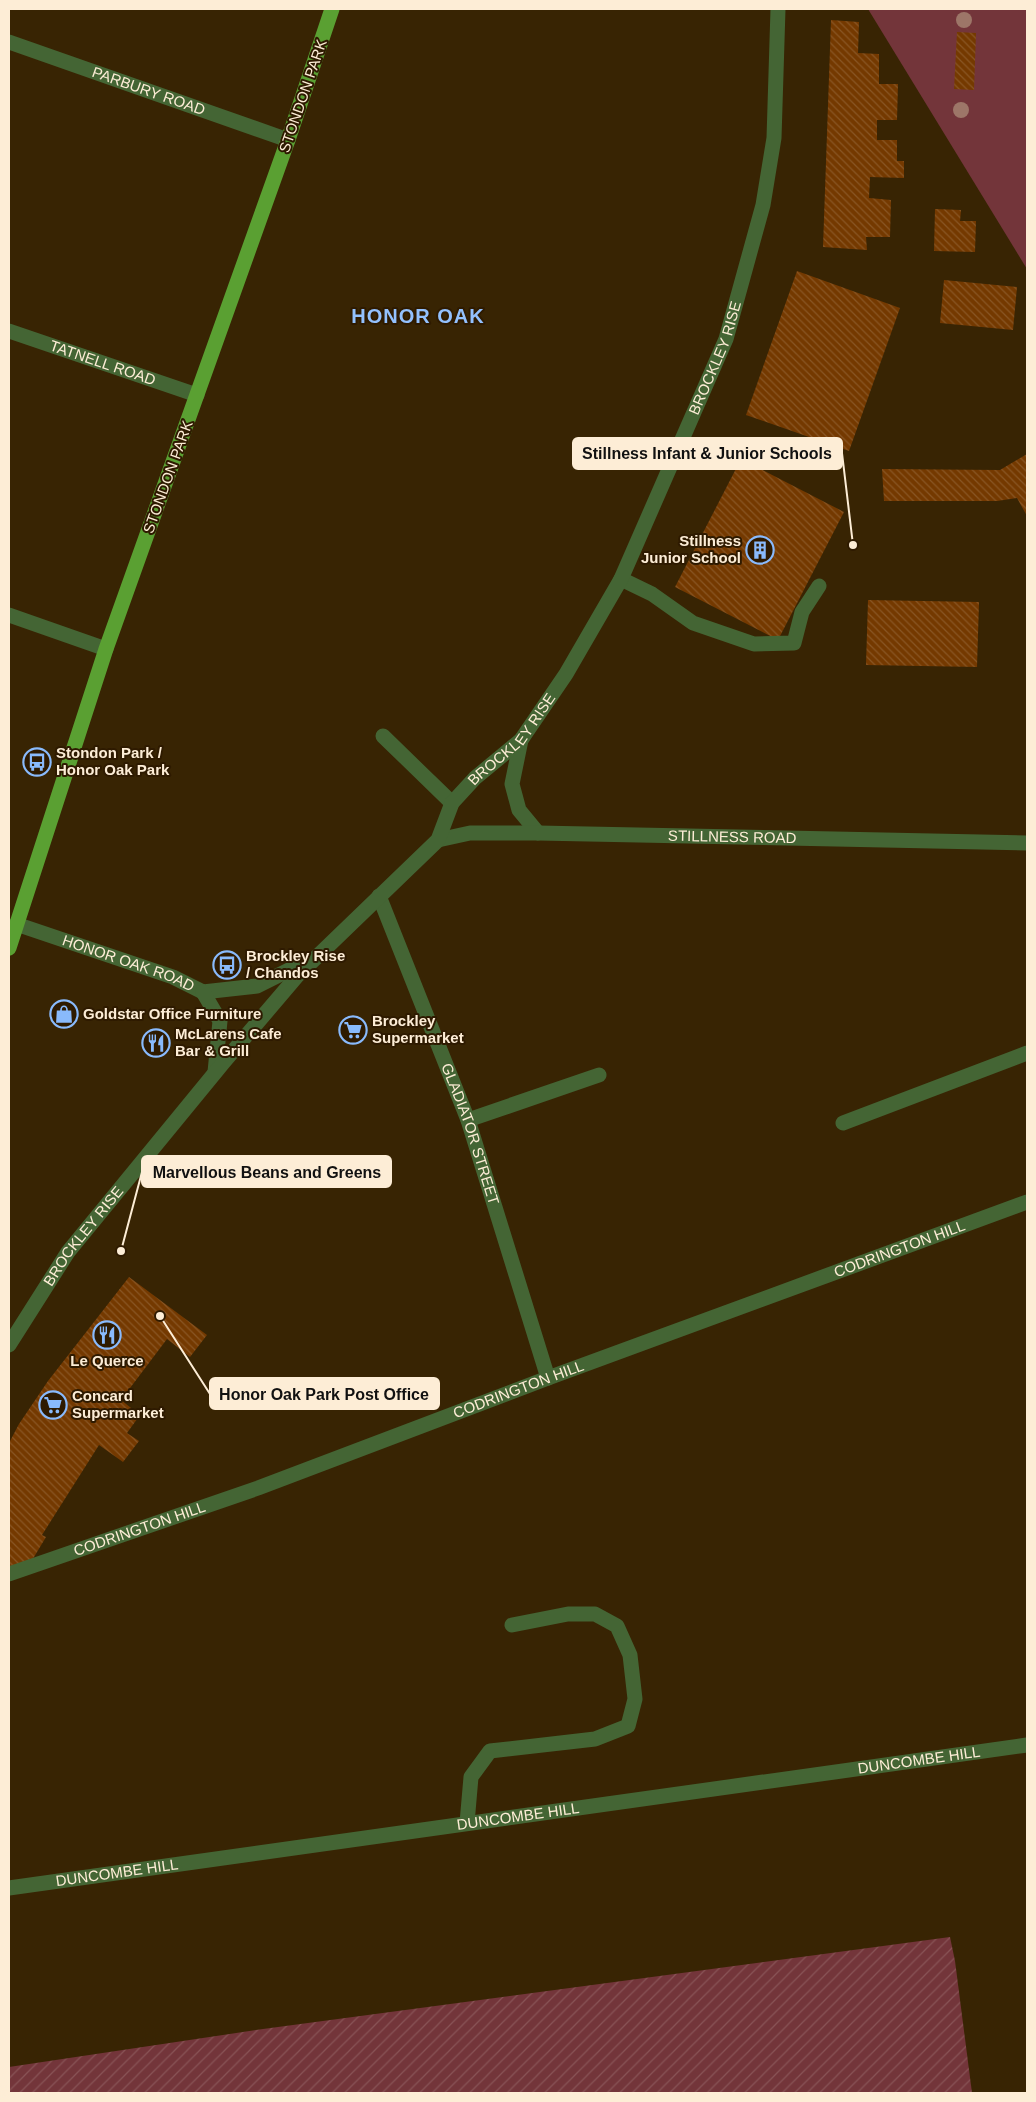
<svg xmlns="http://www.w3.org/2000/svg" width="1036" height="2102" font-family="Helvetica,sans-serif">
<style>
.garden{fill:url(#garden-furrows)}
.pitch{fill:#73353a}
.building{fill:url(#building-back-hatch)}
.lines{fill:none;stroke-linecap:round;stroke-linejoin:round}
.minor{stroke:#446534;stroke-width:15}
.major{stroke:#5aa032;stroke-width:15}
.tree{fill:#9d7668}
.labels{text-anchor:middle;stroke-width:4;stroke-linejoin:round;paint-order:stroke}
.street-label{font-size:15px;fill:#fdedd6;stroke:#2e1a00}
.poi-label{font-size:15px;font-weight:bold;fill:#fdedd6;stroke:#2e1a00;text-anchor:start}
.district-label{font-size:20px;font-weight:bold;letter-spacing:1px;fill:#93c1fe;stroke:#2e1a00}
.leader{fill:none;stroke:#fdedd6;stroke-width:2}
.callout-dot{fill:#fdedd6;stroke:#2e1a00;stroke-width:2}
.callout{fill:#fdedd6;stroke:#fdedd6;stroke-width:2}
.callout-label{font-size:16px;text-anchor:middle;font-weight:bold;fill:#111}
</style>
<defs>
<pattern id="garden-furrows" width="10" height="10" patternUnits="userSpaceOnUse" patternTransform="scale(1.25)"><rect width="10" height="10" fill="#73353a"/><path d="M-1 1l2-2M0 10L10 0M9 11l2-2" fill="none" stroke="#885356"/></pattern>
<pattern id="building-back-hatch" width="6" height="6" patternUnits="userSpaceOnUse" patternTransform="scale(1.25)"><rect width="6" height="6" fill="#743900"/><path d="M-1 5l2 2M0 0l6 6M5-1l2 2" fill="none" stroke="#895624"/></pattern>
</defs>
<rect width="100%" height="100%" fill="#382403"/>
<path class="garden" d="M950,1937L955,1961L972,2093H9V2067L263,2029Z"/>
<path class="pitch" d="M868,9H1027V269Z"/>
<g class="building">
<path d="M831,20L859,22L858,53L879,54V84H898L897,120H877V140H897V161H904V178L870,177L869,198L891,200L890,237H866L867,250L823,247Z"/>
<path d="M957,32L976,33L974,90L954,89Z"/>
<path d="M935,209L961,210L960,221H976L975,252L934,251Z"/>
<path d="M797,271L900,308L849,451L746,415Z"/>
<path d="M944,280L1017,287L1013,330L940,323Z"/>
<path d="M1027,454V516L1017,498L997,501H884L882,469L1000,470Z"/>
<path d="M741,459L844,512L778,640L675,587Z"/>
<path d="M868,600L979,602L977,667L866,665Z"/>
<path d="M129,1277L207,1335L190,1357L167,1339L121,1400L140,1415L127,1433L139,1441L123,1462L99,1445L42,1535L46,1537L31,1562L9,1570V1443L19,1424L48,1381Z"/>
</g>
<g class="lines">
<g class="minor">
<path id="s1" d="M9,42L288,140"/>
<path id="s2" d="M9,331L197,395"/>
<path d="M621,579L652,594L693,623L754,644L794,643L802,612L819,586"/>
<path d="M9,615L106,649"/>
<path d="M383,736L452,803"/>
<path d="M521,740L512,784L519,810L538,833"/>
<path id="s3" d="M438,840L470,833H538L1027,843"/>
<path id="s4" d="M379,896L468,1120L548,1378"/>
<path id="s5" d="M16,924L173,977L203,992L257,986L307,961"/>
<path d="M203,992L220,1021L215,1072"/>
<path d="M468,1120L599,1075"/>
<path d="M843,1123L1027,1053"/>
<path id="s6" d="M9,1345L68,1252L223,1063L298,975L438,840L452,803L475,778L521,740L566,674L621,579L726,339L763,205L774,138L778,9"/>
<path id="s7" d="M9,1574L258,1488L548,1378L1027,1202"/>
<path d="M467,1823L471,1777L490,1751L595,1739L628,1726L635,1699L630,1655L617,1626L595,1614H568L512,1625"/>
<path id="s8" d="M9,1888L1027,1745"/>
</g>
<path class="major" d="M9,948L106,649L288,140L332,9"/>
</g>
<g class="tree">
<circle cx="964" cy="20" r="8"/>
<circle cx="961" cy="110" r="8"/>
</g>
<defs>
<g id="building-ring" transform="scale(1.4375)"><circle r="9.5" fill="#2e1a00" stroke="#89bafc" stroke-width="1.5"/><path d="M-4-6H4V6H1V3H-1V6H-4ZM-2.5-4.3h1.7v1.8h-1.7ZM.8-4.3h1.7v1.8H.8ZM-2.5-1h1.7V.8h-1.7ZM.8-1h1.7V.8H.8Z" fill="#89bafc"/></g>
<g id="bus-ring" transform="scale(1.4375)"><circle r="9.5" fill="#2e1a00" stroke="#89bafc" stroke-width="1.5"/><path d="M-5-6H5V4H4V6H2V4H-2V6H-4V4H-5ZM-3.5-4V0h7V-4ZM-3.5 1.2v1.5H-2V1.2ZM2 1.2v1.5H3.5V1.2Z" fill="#89bafc"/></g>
<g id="shop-ring" transform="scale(1.4375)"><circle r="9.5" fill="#2e1a00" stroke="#89bafc" stroke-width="1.5"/><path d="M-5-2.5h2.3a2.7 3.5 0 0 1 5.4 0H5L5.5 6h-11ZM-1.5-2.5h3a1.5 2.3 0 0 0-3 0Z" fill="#89bafc"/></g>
<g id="supermarket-ring" transform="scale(1.4375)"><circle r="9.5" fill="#2e1a00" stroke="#89bafc" stroke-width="1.5"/><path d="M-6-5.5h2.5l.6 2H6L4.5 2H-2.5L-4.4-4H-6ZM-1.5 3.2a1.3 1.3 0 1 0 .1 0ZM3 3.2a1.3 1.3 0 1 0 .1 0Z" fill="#89bafc"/></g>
<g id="restaurant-ring" transform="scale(1.4375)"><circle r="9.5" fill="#2e1a00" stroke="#89bafc" stroke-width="1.5"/><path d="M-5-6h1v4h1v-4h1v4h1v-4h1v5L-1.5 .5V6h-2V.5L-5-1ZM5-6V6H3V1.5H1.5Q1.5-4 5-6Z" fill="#89bafc"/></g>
</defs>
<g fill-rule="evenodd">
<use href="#building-ring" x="760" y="550"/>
<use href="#bus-ring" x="37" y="762"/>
<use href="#bus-ring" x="227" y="965"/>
<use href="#shop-ring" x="64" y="1014"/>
<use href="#supermarket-ring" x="353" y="1030"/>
<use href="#restaurant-ring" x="156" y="1043"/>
<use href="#restaurant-ring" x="107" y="1335"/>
<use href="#supermarket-ring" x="53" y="1405"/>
</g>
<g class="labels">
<g class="street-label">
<text dy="5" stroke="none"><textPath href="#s1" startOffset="148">PARBURY ROAD</textPath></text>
<text transform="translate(303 96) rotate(-71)" y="5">STONDON PARK</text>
<text dy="5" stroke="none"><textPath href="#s6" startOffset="1228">BROCKLEY RISE</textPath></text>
<text dy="5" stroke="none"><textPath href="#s2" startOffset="99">TATNELL ROAD</textPath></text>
<text transform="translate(168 477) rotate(-70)" y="5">STONDON PARK</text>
<text dy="5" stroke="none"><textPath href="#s6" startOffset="792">BROCKLEY RISE</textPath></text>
<text dy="5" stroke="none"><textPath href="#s3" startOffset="295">STILLNESS ROAD</textPath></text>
<text dy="5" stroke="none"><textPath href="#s5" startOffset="119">HONOR OAK ROAD</textPath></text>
<text dy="5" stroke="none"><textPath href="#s4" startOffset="255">GLADIATOR STREET</textPath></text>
<text dy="5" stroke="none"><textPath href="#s6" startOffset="132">BROCKLEY RISE</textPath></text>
<text dy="5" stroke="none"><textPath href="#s7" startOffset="948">CODRINGTON HILL</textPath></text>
<text dy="5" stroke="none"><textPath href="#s7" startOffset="542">CODRINGTON HILL</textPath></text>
<text dy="5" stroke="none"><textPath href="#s7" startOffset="138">CODRINGTON HILL</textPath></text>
<text dy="5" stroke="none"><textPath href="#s8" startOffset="919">DUNCOMBE HILL</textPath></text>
<text dy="5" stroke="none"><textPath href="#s8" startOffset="514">DUNCOMBE HILL</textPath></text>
<text dy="5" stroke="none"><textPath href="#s8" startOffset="109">DUNCOMBE HILL</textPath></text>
</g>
<g class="poi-label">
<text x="741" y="546" text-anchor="end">Stillness<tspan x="741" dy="17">Junior School</tspan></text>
<text x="56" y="758">Stondon Park /<tspan x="56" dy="17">Honor Oak Park</tspan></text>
<text x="246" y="961">Brockley Rise<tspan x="246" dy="17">/ Chandos</tspan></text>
<text x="83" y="1019">Goldstar Office Furniture</text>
<text x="372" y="1026">Brockley<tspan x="372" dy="17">Supermarket</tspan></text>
<text x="175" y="1039">McLarens Cafe<tspan x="175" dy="17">Bar &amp; Grill</tspan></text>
<text x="107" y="1366" text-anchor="middle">Le Querce</text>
<text x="72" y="1401">Concard<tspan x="72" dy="17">Supermarket</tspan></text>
</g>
<g class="district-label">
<text x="418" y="323">HONOR OAK</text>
</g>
</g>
<path class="leader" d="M853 545L842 453M121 1251L142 1172M160 1316L210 1394"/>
<g class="callout-dot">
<circle cx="853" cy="545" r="5"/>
<circle cx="121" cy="1251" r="5"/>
<circle cx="160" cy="1316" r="5"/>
</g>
<g class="callout">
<rect x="573" y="438" width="269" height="31" rx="5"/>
<rect x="142" y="1156" width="249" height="31" rx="5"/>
<rect x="210" y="1378" width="229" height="31" rx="5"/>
</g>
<g class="callout-label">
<text x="707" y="459">Stillness Infant &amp; Junior Schools</text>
<text x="267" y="1178">Marvellous Beans and Greens</text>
<text x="324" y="1400">Honor Oak Park Post Office</text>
</g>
<rect width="1036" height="2102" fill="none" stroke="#fdedd6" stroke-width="20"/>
</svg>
